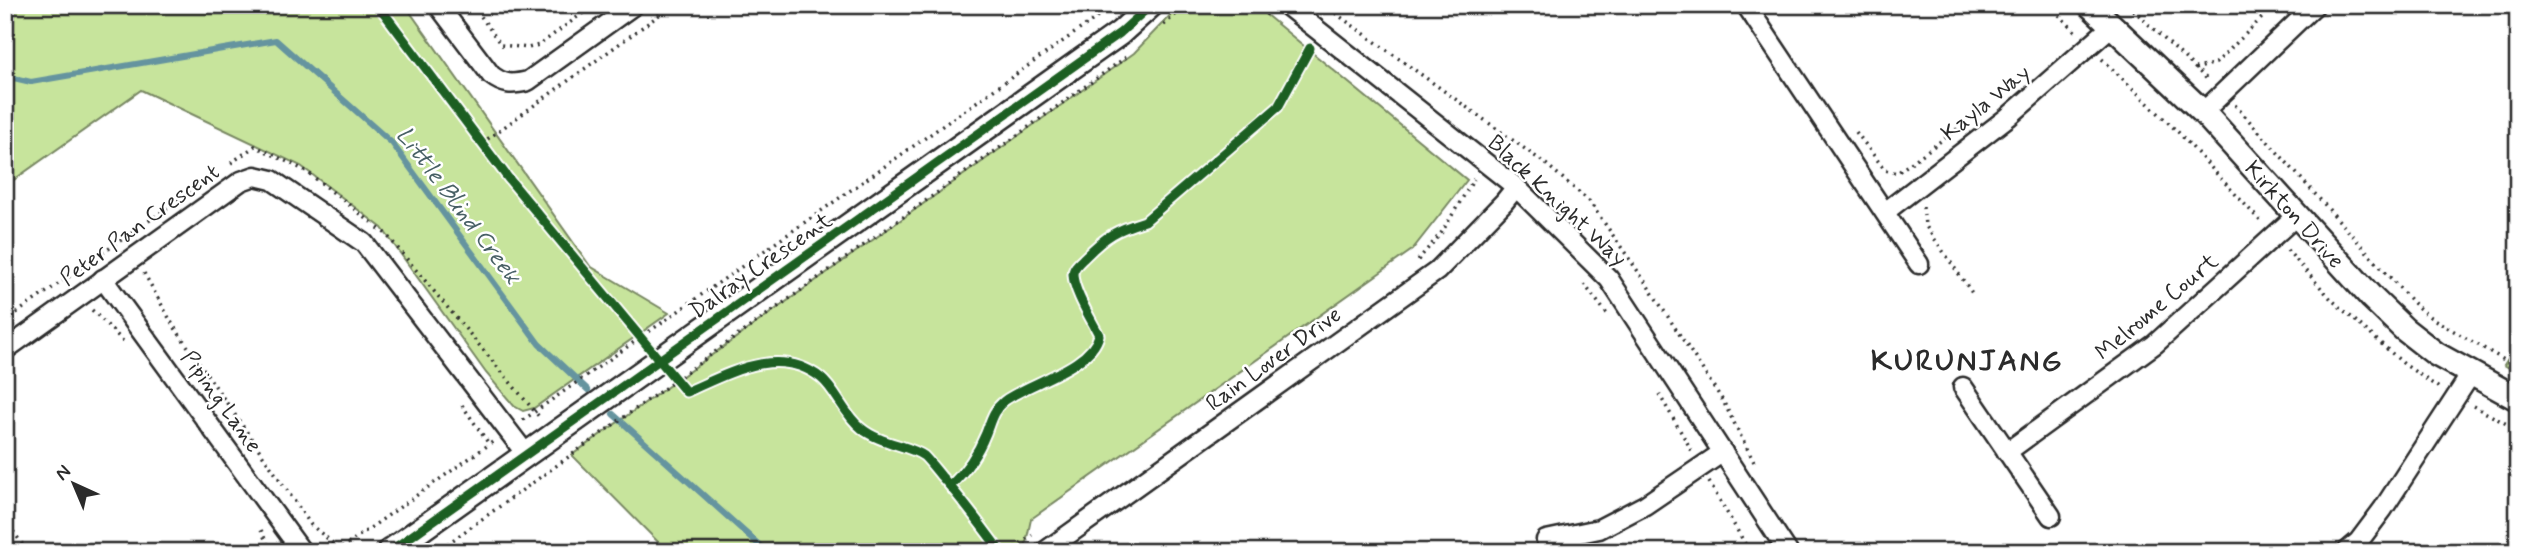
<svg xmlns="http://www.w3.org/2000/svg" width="2523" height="557" font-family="Mynerve,sans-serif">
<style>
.green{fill:#c7e49c;stroke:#798864;stroke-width:2}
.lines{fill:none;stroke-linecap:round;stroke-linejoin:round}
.stream{stroke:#65949f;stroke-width:6}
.minor-casing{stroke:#2b2b2b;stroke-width:23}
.tertiary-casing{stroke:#2b2b2b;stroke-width:28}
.path{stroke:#2b2b2b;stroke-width:3.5;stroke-dasharray:2 5;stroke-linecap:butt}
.minor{stroke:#fff;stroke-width:18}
.tertiary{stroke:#fff;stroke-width:23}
.cycleway-casing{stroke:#fff;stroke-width:13}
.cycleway{stroke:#1b5e20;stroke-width:9}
.labels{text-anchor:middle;stroke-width:5;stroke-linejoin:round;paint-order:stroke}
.street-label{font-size:23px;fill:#2b2b2b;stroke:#fff}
.water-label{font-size:24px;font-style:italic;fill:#486065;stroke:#fff}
.district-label{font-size:30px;font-weight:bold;letter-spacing:2px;fill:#2b2b2b;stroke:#fff}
</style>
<rect width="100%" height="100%" fill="#fff"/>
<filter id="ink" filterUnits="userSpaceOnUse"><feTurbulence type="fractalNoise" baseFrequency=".0143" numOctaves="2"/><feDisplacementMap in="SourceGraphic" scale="14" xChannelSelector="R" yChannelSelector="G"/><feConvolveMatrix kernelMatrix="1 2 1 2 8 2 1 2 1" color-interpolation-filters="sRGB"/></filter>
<g filter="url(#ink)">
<g class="green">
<path d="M5,5H405L590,266L669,313L534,408L523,411L514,406L486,373L382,228L301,166L141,90L5,186Z"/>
<path d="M1180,5H1254L1467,180L1412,250L1031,519L1024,552H668L572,455L1134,53Z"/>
<path d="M2518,343V373L2504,365Z"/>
</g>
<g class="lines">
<g class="stream">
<path d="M5,76L31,82L276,40L392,143L539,344L588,390"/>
<path d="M613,414L767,552"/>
</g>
<g class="minor-casing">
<g id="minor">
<path d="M438,5L491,75C504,85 512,85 528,81L634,5"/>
<path d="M1286,5L1516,187L1609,279L1788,552"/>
<path d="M1746,5L1919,264"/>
<path d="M2203,112L2315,5"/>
<path d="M1885,212L2008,117L2112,26"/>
<path d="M103,279L302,552"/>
<path d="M5,350L241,181L255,176L272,180L364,243L526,454"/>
<path d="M1963,387L2051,516"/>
<path d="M2007,452L2155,344L2297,215"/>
<path d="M1546,540L1599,529L1645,505L1723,452"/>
<path d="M1044,552L1437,271L1504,202L1516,187"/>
<path d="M2346,552L2359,541L2383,509L2471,374"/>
</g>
</g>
<g class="tertiary-casing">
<g id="tertiary">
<path d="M2090,5L2203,112L2372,298L2404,329L2436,354L2518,399"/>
<path d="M389,552L1120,33L1151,5"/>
</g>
</g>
<g class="path">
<path d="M473,5L501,45L528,48L539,45L594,5"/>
<path d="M1255,5L1270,17"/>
<path d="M1324,5L1546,164L1589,201L1642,277L1723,401L1756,466"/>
<path d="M2049,5L2077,33"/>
<path d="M2128,5L2209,81"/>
<path d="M1164,25L1186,5"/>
<path d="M2102,59L2179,133L2263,224"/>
<path d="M2195,69L2216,63L2275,5"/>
<path d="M2235,105L2414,304L2430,317L2518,368"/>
<path d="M1856,132L1885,170L1897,173L1964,124L1966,126"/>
<path d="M482,143L673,5"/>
<path d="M231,163L255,146L306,171L372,223"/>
<path d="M1923,207L1925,225L1972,293"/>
<path d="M378,228L386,234L541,419"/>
<path d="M2287,250L2332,300L2404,364L2439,388"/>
<path d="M1418,260L1442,232L1474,179"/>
<path d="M144,273L173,325L311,525L340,549"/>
<path d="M1584,284L1607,314"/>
<path d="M92,310L123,341"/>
<path d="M5,321L196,188"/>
<path d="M1659,394L1692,451"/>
<path d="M462,405L489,444"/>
<path d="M2473,406L2518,430"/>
<path d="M523,420L1099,16L1110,5"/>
<path d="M1709,482L1750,552"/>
<path d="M5,520L28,552"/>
<path d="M261,530L271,552"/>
<path d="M336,552L494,441"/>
<path d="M436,552L1129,55"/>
<path d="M1009,552L1032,535"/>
</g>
<use href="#minor" class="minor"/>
<use href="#tertiary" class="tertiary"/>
<g class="cycleway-casing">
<g id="cycleway">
<path d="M378,5L508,178L686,392C728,374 778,344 821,378C836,390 844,415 861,428C880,444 909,445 924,456C930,462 936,470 941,476C963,500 982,527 1001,552"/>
<path d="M950,486C966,471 978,453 986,433C991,420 993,410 1004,401C1028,383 1092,367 1099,335C1091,319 1073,290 1073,274C1073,267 1080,262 1085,257C1107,235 1116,230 1145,221L1278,107L1310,48"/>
<path d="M389,552L1120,33L1151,5"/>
</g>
</g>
<use href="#cycleway" class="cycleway"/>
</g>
</g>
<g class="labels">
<g class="street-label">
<text transform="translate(1985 102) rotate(-39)" y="8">Kayla Way</text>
<text transform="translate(1558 200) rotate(43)" y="8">Black Knight Way</text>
<text transform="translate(2295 214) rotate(48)" y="8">Kirkton Drive</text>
<text transform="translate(139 224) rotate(-36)" y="8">Peter Pan Crescent</text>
<text transform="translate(760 265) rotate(-35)" y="8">Dalray Crescent</text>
<text transform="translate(2156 306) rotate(-40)" y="8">Melrome Court</text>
<text transform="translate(1273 358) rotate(-36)" y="8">Rain Lover Drive</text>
<text transform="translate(222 401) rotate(54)" y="8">Piping Lane</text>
</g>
<g class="water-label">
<text transform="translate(459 205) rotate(53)" y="8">Little Blind Creek</text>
</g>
<g class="district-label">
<text x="1967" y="370">KURUNJANG</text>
</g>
</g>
<rect width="2523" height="557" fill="none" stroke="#fff" stroke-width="28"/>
<rect x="14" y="14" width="2495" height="529" fill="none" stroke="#2b2b2b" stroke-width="2.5" filter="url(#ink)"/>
<g transform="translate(74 484) rotate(316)" stroke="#ffffff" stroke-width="5" paint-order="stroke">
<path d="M0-5L12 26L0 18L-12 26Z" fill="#2b2b2b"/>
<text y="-10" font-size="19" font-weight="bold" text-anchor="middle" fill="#2b2b2b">N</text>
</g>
</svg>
